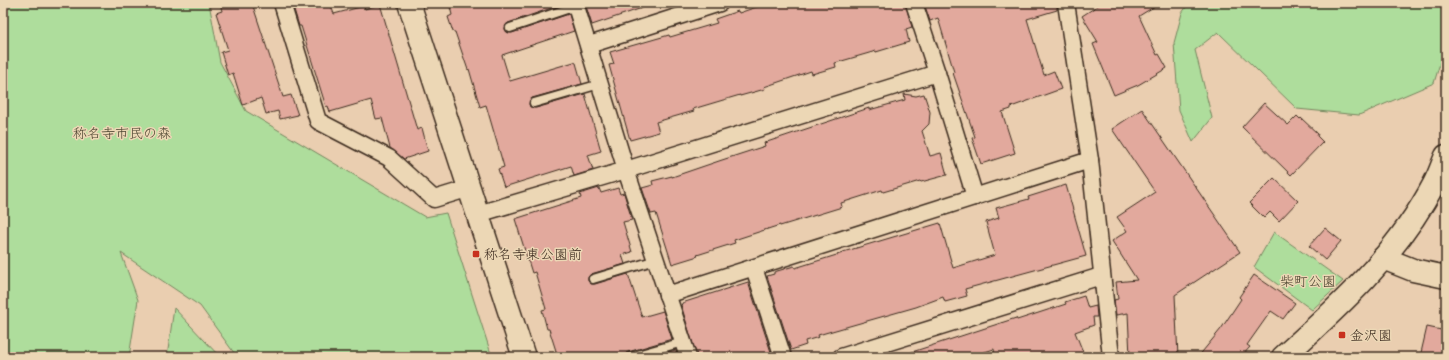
<svg xmlns="http://www.w3.org/2000/svg" width="1449" height="360" font-family="'Indie Flower','Klee One',sans-serif">
<style>
.green{fill:#aedd9c;stroke:#74845d}
.building{fill:#e2a99d;stroke:#3b2a1e}
.lines{fill:none;stroke-linecap:round;stroke-linejoin:round}
.lane-casing{stroke:#3b2a1e;stroke-width:11}
.street-casing{stroke:#3b2a1e;stroke-width:19}
.secondary-casing{stroke:#3b2a1e;stroke-width:25}
.lane{stroke:#ecd7b5;stroke-width:8}
.street{stroke:#ecd7b5;stroke-width:16}
.secondary{stroke:#ecd7b5;stroke-width:22}
.poi-dot{fill:#c8321e;stroke:#ecd7b5;stroke-width:1.5}
.labels{text-anchor:middle;stroke-width:3;stroke-linejoin:round;paint-order:stroke}
.park-label{font-size:14px;fill:#4c4531;stroke:#ecd7b5}
.poi-label{font-size:14px;fill:#3b2a1e;stroke:#ecd7b5;text-anchor:start}
</style>
<rect width="100%" height="100%" fill="#eaceb0"/>
<filter id="ink" filterUnits="userSpaceOnUse"><feTurbulence type="fractalNoise" baseFrequency=".025" numOctaves="2"/><feDisplacementMap in="SourceGraphic" scale="8" xChannelSelector="R" yChannelSelector="G"/><feConvolveMatrix kernelMatrix="1 2 1 2 8 2 1 2 1" color-interpolation-filters="sRGB"/></filter>
<g filter="url(#ink)">
<g class="green">
<path d="M3,3H209L220,62L246,111L425,217L446,213L492,357H237L200,306L121,253L138,300L129,357H3Z"/>
<path d="M1189,3H1446V43L1434,83L1359,115L1297,109L1218,32L1195,50L1212,118L1193,142L1179,110L1174,43L1182,13Z"/>
<path d="M1274,232L1343,281L1312,310L1254,267Z"/>
<path d="M174,308L220,357H167Z"/>
</g>
<g class="building">
<path d="M232,3H252L283,97L291,95L298,115L280,119L278,111L266,114L261,98L243,105L233,73L228,75L221,52L228,50L216,13L222,11L221,7Z"/>
<path d="M292,3H330L334,14L364,6L365,9L380,4L417,130L422,128L428,151L404,159L390,148L382,118L376,119L371,100L330,112L328,106L326,107L301,26H299Z"/>
<path d="M462,3H566L508,23L506,25L505,29L507,32L512,33L569,14L574,31L502,55L510,81L574,62L576,63L582,84L532,98L530,100L529,104L530,107L536,108L585,94L601,151L588,155L593,170L574,176L571,166L504,187L498,169L504,167L486,105L480,107L469,69L468,70L455,32H453L448,17L452,15L450,7Z"/>
<path d="M585,3H648V6L592,25Z"/>
<path d="M768,3H905L912,27L906,29L909,42L876,52V51L835,63L836,67L812,74L811,71L764,87L765,89L740,96V95L693,109L694,111L656,122L659,132L630,140L609,65L614,64L610,52L669,35L670,37L717,23L715,19L738,11L739,13Z"/>
<path d="M924,3H1057V10L1027,19L1044,75L1054,71L1061,89L1011,107V109L1002,112L1015,153L981,164L972,138L975,137L953,73L954,72L938,18L930,21Z"/>
<path d="M1102,3H1160L1139,16L1157,55L1159,54L1167,68L1138,85L1114,95L1093,44L1098,42L1082,16Z"/>
<path d="M904,94L916,96L924,94L930,112L929,124L922,131L930,156L941,153L947,175L921,182L920,181L883,192L882,190L841,203L842,207L780,226V225L734,240L735,243L697,255L698,256L672,264L656,213L651,214L642,188L653,185L652,181L672,176V177L719,161L765,146L764,143L869,108V110L905,100Z"/>
<path d="M1264,103L1288,125L1297,116L1300,119L1301,118L1318,134L1317,136L1323,142L1291,175L1242,127Z"/>
<path d="M1142,109L1240,252L1175,295L1178,357H1130L1128,313L1116,315L1114,300L1118,299L1116,282L1137,280L1112,241L1127,231L1117,217L1155,192L1112,129Z"/>
<path d="M1274,178L1298,201L1279,221L1270,212L1264,218L1249,203Z"/>
<path d="M1066,185L1086,256L965,289L967,296L945,302L943,297L916,307L818,335L819,337L805,341L806,345L791,350L767,276L774,274V272L794,266L795,268L843,253V252L940,223L953,268L995,255L986,222L999,218L996,208L1029,199L1028,197Z"/>
<path d="M599,188L601,193L618,188L620,194L624,193L632,220L623,222L632,252L622,255L625,264L591,274L588,277V281L591,284H595L628,274L642,317L663,311L672,339L628,352L626,353L625,357H558L549,329H547L542,310L546,309L535,272L532,273L515,219L581,198L580,194Z"/>
<path d="M1325,228L1341,241L1325,260L1309,246Z"/>
<path d="M1254,275L1295,303L1283,319L1271,311L1247,345L1250,347L1241,357H1198L1221,329L1241,299L1239,297Z"/>
<path d="M748,282L772,355L767,357H697L681,305L682,304V303Z"/>
<path d="M1084,296L1088,308L1096,306L1097,317H1093L1094,325L1075,332L1085,357H995L994,349L969,357H910L909,353L1016,318L1017,320L1066,304L1065,302Z"/>
<path d="M1427,327L1446,331V357H1420Z"/>
<path d="M676,350L678,357H650Z"/>
</g>
<g class="lines">
<g class="lane-casing">
<g id="lane">
<path d="M510,28L576,6"/>
<path d="M534,103L600,84"/>
<path d="M593,279L656,260"/>
<path d="M630,357L683,342"/>
</g>
</g>
<g class="street-casing">
<g id="street">
<path d="M282,3L318,121L389,158L434,199L470,188"/>
<path d="M914,3L937,73L975,197"/>
<path d="M1066,3L1090,160L1111,357"/>
<path d="M589,45L720,3"/>
<path d="M478,214L626,170L575,3"/>
<path d="M754,268L783,357"/>
<path d="M667,295L1090,160"/>
<path d="M688,357L626,170L937,73"/>
<path d="M841,357L1101,276"/>
</g>
</g>
<g class="secondary-casing">
<g id="secondary">
<path d="M409,3L524,357"/>
<path d="M1383,258L1413,270L1446,277"/>
<path d="M1283,357C1340,306 1398,253 1434,184C1439,175 1442,165 1446,156"/>
</g>
</g>
<use href="#lane" class="lane"/>
<use href="#street" class="street"/>
<use href="#secondary" class="secondary"/>
</g>
</g>
<g class="poi-dot">
<rect x="472" y="250" width="8" height="8" rx="2"/>
<rect x="1338" y="331" width="8" height="8" rx="2"/>
</g>
<g class="labels">
<g class="park-label">
<text x="122" y="138">称名寺市民の森</text>
<text x="1308" y="286">柴町公園</text>
</g>
<g class="poi-label">
<text x="484" y="259">称名寺東公園前</text>
<text x="1350" y="340">金沢園</text>
</g>
</g>
<rect width="1449" height="360" fill="none" stroke="#ecd7b5" stroke-width="16"/>
<rect x="8" y="8" width="1433" height="344" fill="none" stroke="#3b2a1e" stroke-width="1.5" filter="url(#ink)"/>
</svg>
